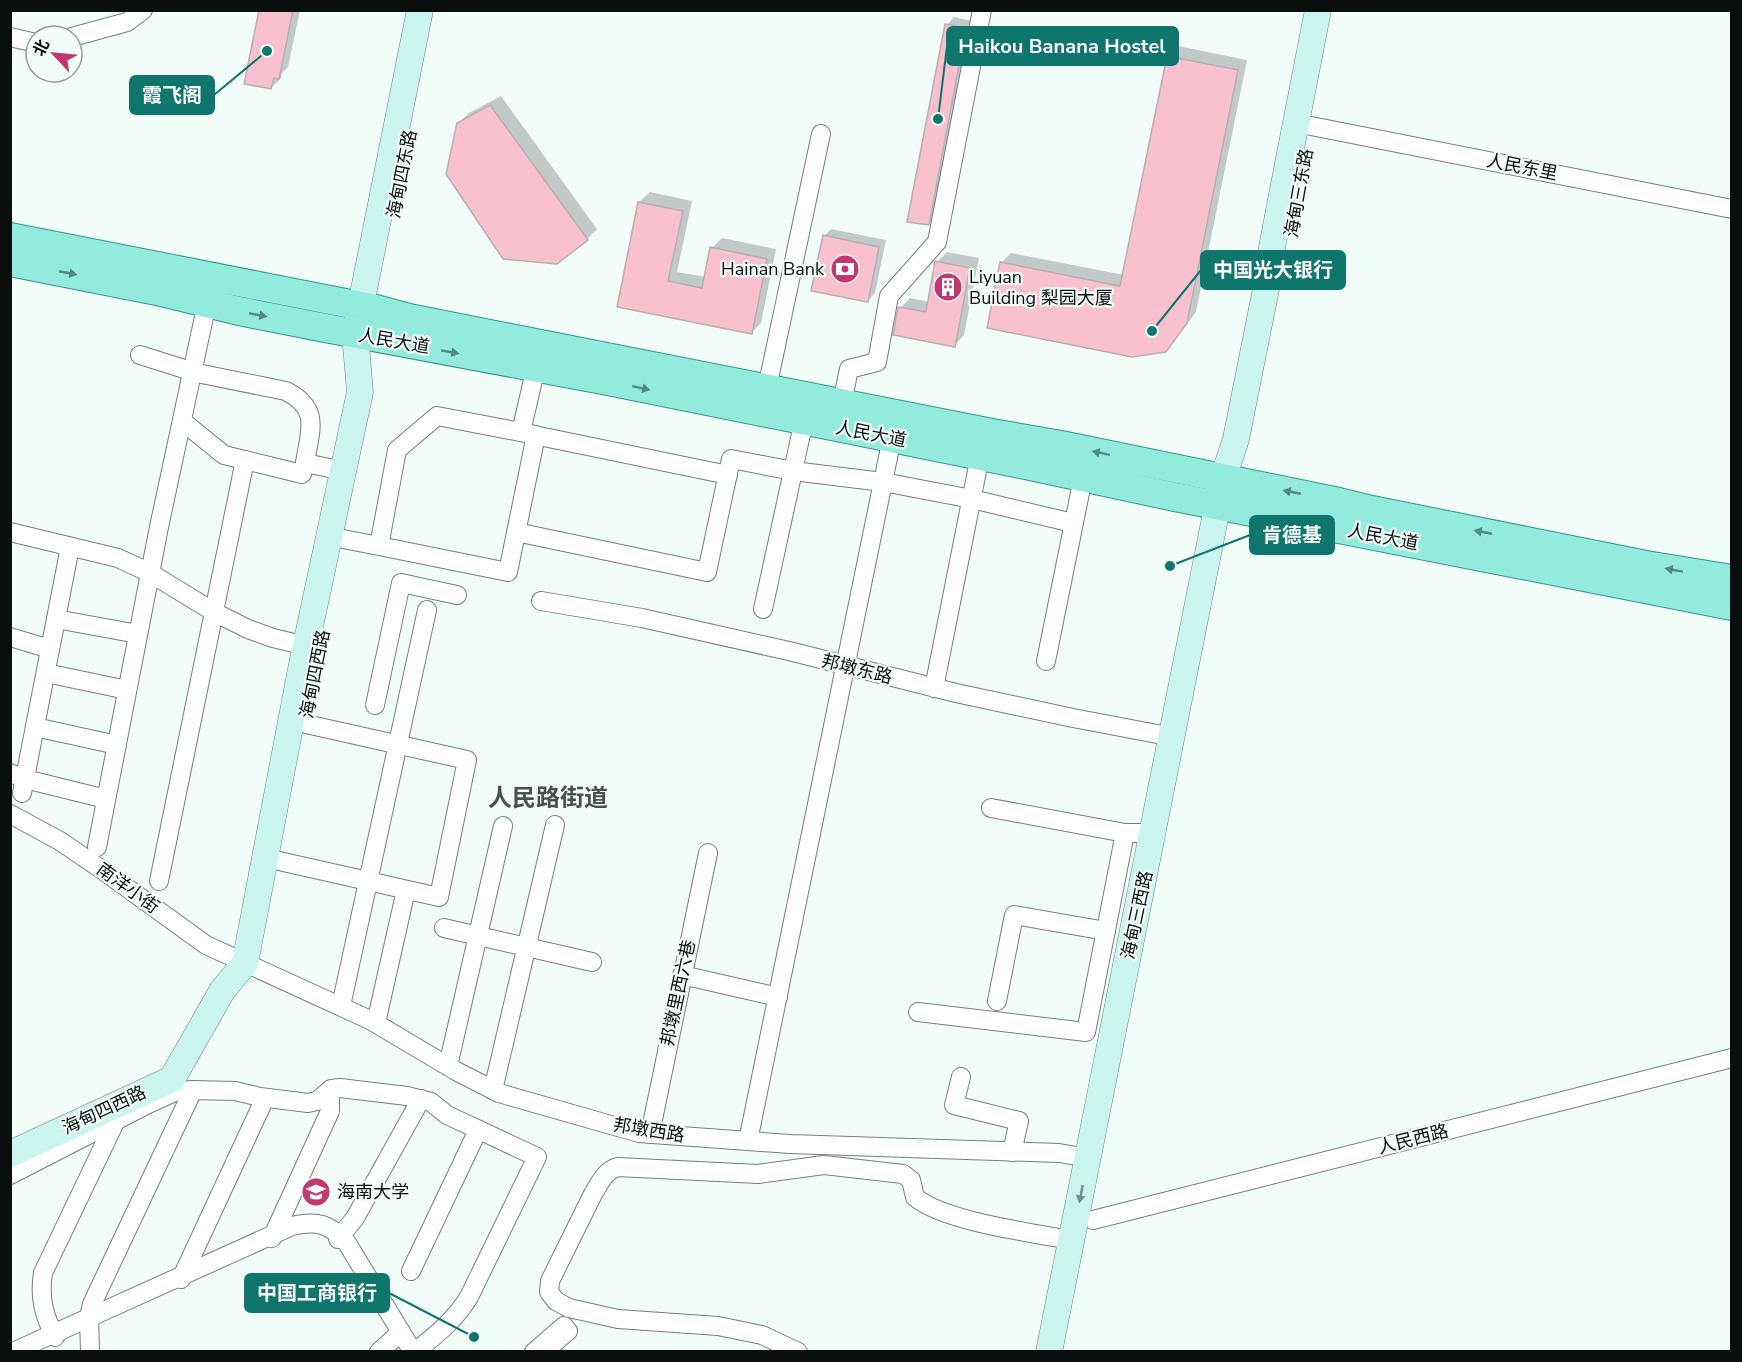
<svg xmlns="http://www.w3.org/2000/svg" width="1742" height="1362" font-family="'Nunito Sans','Noto Sans SC',sans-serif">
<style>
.shadow{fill:#0003}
.building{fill:#f9c0cf;stroke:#b9afb1;stroke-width:1.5}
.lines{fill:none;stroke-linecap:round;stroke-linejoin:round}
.street-casing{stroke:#757e7c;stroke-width:20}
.secondary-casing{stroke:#757e7c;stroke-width:27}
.primary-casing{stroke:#349585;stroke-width:30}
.street{stroke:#fff;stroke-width:18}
.secondary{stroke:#c9f5ee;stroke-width:26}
.primary{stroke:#93ebdd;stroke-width:28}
.oneway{fill:#55887f}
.oneway2{fill:#738d89}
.labels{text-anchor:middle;stroke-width:4.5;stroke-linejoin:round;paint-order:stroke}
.street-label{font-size:18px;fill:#0a0e0d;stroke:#f2fdfa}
.poi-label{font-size:18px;fill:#0a0e0d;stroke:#f2fdfa;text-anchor:start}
.district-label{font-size:24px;font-weight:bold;fill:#47504e;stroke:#f2fdfa}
.leader{fill:none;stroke:#0f766e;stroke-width:2}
.callout-dot{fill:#0f766e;stroke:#f2fdfa;stroke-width:2}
.callout{fill:#0f766e;stroke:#0f766e;stroke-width:2}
.callout-label{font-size:20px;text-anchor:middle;font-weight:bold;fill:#fff}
</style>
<rect width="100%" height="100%" fill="#f2fdfa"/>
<g class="shadow">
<path d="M261,10H300L288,67L282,73L281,78L271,88Z"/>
<path d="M954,17L972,21L936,216L928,224L947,25Z"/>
<path d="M1178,46L1247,60L1196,312L1175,340L1165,351L1001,263L1011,253L1124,275L1168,56Z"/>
<path d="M501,96L597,229L587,239L458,124L469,113Z"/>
<path d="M650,192L692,201L677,272L706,277L712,248L722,238L776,249L761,323L751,333L619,306L639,202Z"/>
<path d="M831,229L886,240L875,293L868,301L824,236Z"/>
<path d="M947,252L979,258L964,335L954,346L900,308L910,298L929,302L937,262Z"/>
</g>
<g class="building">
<path d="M259,10H293L279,79L274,78L271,89L244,84Z"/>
<path d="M945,24L966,28L929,225L907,222Z"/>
<path d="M1167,56L1238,70L1187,323L1166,352L1132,357L987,328L1000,262L1120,286Z"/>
<path d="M490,105L588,240L557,264L503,259L446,174L457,123Z"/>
<path d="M638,202L683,211L668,281L702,288L710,247L767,259L752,334L617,307Z"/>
<path d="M823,235L879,247L868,302L811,291Z"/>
<path d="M935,261L970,268L955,347L893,335L898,307L926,312Z"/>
</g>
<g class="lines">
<g class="street-casing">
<g id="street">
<path d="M10,37L36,43"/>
<path d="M72,37L127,22L143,10"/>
<path d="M1311,126L1732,209"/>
<path d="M140,355L197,373L286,391C321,409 310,430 305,463"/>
<path d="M767,388L821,134"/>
<path d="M842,403L849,369L877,362L889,296L937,242L982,10"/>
<path d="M182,421L224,455L302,474L305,463L344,471"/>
<path d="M521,432L536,367"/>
<path d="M534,435L728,475"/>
<path d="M10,532L118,558L150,573L214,612L248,629L273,638L306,646"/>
<path d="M516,532L707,572L731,459L793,471L804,420"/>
<path d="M343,539L379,546L397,450L437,416L536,435L508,572L379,546"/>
<path d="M541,601L642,618L789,651L956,693L1073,718L1173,737"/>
<path d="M763,609L793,471L883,482L972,499L1073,523"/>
<path d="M56,619L138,634"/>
<path d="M10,637L50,649"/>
<path d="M1046,661L1083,478"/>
<path d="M46,673L127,690"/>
<path d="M934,688L980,456"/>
<path d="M375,705L401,583L457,595"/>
<path d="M35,727L117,745"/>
<path d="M10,773L25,779L106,799"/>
<path d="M22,793L70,547"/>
<path d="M991,808L1125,833"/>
<path d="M10,814L60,841L101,869L206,945L370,1020L456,1071L499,1093L639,1133L790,1144L1059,1153L1088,1158"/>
<path d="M97,847L159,527L207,303"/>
<path d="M279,861L439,897L467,760L306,724"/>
<path d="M159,881L245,460"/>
<path d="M444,928L592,962"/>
<path d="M682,975L778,997"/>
<path d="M997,1001L1014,915L1106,931"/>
<path d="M341,1006L427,610"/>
<path d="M918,1012L1086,1032L1125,833H1154"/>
<path d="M376,1023L406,890"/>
<path d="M448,1066L503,826"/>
<path d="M961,1077L954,1105L1019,1121L1012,1152"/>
<path d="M493,1090L555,825"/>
<path d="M650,1134L708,853"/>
<path d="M748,1141L892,438"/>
<path d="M10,1175L150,1103L177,1091L193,1090L235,1091L260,1097L308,1103L317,1101L331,1089L340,1088L407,1096L431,1102L447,1115L537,1157L469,1297C455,1320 436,1335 415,1352"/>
<path d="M1093,1220L1732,1058"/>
<path d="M272,1238L330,1111V1090"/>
<path d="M338,1239L355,1218L421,1099"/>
<path d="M411,1271L478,1130"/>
<path d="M181,1279L265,1098"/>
<path d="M55,1337C44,1316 39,1297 43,1273L116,1120"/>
<path d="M13,1352L292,1226C317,1220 330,1224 347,1243L413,1352"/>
<path d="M90,1352L89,1317L92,1304L193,1090"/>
<path d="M379,1352L401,1332"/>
<path d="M534,1352L564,1326L568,1331L543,1352"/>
<path d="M798,1352L762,1335L718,1326L618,1319L569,1308L556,1301L549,1292L550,1281L593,1194C600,1183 605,1170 618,1167L758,1174L824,1165L903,1174L911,1180L915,1197C942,1221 1033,1233 1071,1240"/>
</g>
</g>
<g class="secondary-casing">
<g id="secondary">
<path d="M10,1154L172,1079L222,991L245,963L303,659L360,392L355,334L420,10"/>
<path d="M1049,1352L1223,478L1236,439L1267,284L1270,258L1281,200L1318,10"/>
</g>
</g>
<g class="primary-casing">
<g id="primary">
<path d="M10,237L376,309L409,318L992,433L1061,445L1339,502L1372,510L1646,565L1732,579"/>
<path d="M10,262L157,291L239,311L320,327L608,381L1021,464L1175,497L1732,606"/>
</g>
</g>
<use href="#street" class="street"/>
<use href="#secondary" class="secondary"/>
<use href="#primary" class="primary"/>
</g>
<defs><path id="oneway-solid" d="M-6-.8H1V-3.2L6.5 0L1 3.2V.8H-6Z" transform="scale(1.5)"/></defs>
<g class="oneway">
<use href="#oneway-solid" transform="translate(68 273) rotate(11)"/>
<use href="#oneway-solid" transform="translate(258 315) rotate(11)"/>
<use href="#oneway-solid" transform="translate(450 352) rotate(10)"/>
<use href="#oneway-solid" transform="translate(641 388) rotate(12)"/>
<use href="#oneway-solid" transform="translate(1101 453) rotate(-168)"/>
<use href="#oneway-solid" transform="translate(1292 492) rotate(-169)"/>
<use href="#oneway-solid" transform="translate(1483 532) rotate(-169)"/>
<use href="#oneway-solid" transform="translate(1674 570) rotate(-170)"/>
</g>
<use class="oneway2" href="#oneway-solid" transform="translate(1081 1194) rotate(101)"/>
<defs>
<g id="bank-disc" transform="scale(1.5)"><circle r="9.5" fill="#c2376e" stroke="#f2fdfa"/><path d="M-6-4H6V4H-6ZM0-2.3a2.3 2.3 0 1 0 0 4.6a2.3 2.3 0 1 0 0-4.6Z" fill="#fff"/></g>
<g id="building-disc" transform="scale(1.5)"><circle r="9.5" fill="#c2376e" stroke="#f2fdfa"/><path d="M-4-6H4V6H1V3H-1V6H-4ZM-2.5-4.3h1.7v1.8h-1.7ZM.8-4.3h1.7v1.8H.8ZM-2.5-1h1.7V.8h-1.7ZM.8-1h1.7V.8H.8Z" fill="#fff"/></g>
<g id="university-disc" transform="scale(1.5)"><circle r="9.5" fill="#c2376e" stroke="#f2fdfa"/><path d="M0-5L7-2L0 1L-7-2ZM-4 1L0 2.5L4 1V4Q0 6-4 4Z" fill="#fff"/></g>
</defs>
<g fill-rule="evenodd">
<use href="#bank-disc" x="845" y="269"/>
<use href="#building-disc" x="948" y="287"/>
<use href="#university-disc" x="316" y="1192"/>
</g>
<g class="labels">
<g class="street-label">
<text transform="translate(1522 167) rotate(11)" y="6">人民东里</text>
<text transform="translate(402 174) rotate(-79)" y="6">海甸四东路</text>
<text transform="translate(1299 193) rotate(-80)" y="6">海甸三东路</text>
<text transform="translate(394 341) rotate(10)" y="6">人民大道</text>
<text transform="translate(871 434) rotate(11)" y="6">人民大道</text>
<text transform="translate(1383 537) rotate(11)" y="6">人民大道</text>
<text transform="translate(857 669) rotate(14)" y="6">邦墩东路</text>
<text transform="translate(315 674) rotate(-79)" y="6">海甸四西路</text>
<text transform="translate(128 888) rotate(36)" y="6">南洋小街</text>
<text transform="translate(1137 915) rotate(-78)" y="6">海甸三西路</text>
<text transform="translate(678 993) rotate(-78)" y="6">邦墩里西六巷</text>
<text transform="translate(104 1110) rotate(-25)" y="6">海甸四西路</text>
<text transform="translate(649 1130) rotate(9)" y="6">邦墩西路</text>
<text transform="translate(1413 1139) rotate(-14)" y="6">人民西路</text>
</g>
<g class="poi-label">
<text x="824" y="275" text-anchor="end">Hainan Bank</text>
<text x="969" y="283">Liyuan<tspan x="969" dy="21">Building 梨园大厦</tspan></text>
<text x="337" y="1198">海南大学</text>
</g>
<g class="district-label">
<text x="548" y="806">人民路街道</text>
</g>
</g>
<path class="leader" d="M938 119L947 46M267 51L214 95M1152 331L1201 270M1170 566L1250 535M474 1337L389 1293"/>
<g class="callout-dot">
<circle cx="938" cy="119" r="6"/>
<circle cx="267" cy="51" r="6"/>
<circle cx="1152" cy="331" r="6"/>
<circle cx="1170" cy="566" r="6"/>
<circle cx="474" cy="1337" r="6"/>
</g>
<g class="callout">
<rect x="947" y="27" width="231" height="38" rx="6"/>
<rect x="130" y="76" width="84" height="38" rx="6"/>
<rect x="1201" y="251" width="144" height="38" rx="6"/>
<rect x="1250" y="516" width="84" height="38" rx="6"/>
<rect x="245" y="1274" width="144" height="38" rx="6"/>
</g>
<g class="callout-label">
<text x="1062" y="53">Haikou Banana Hostel</text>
<text x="172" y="102">霞飞阁</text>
<text x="1273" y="277">中国光大银行</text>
<text x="1292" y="542">肯德基</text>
<text x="317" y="1300">中国工商银行</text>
</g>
<rect width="1742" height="1362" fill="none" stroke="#0a0e0d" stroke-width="24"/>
<g transform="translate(54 54) rotate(296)"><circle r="28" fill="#f2fdfa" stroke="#959d9b" stroke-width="1.5"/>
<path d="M0-4.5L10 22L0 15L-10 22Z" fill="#c2376e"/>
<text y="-9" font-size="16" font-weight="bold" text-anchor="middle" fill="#0a0e0d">北</text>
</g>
</svg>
